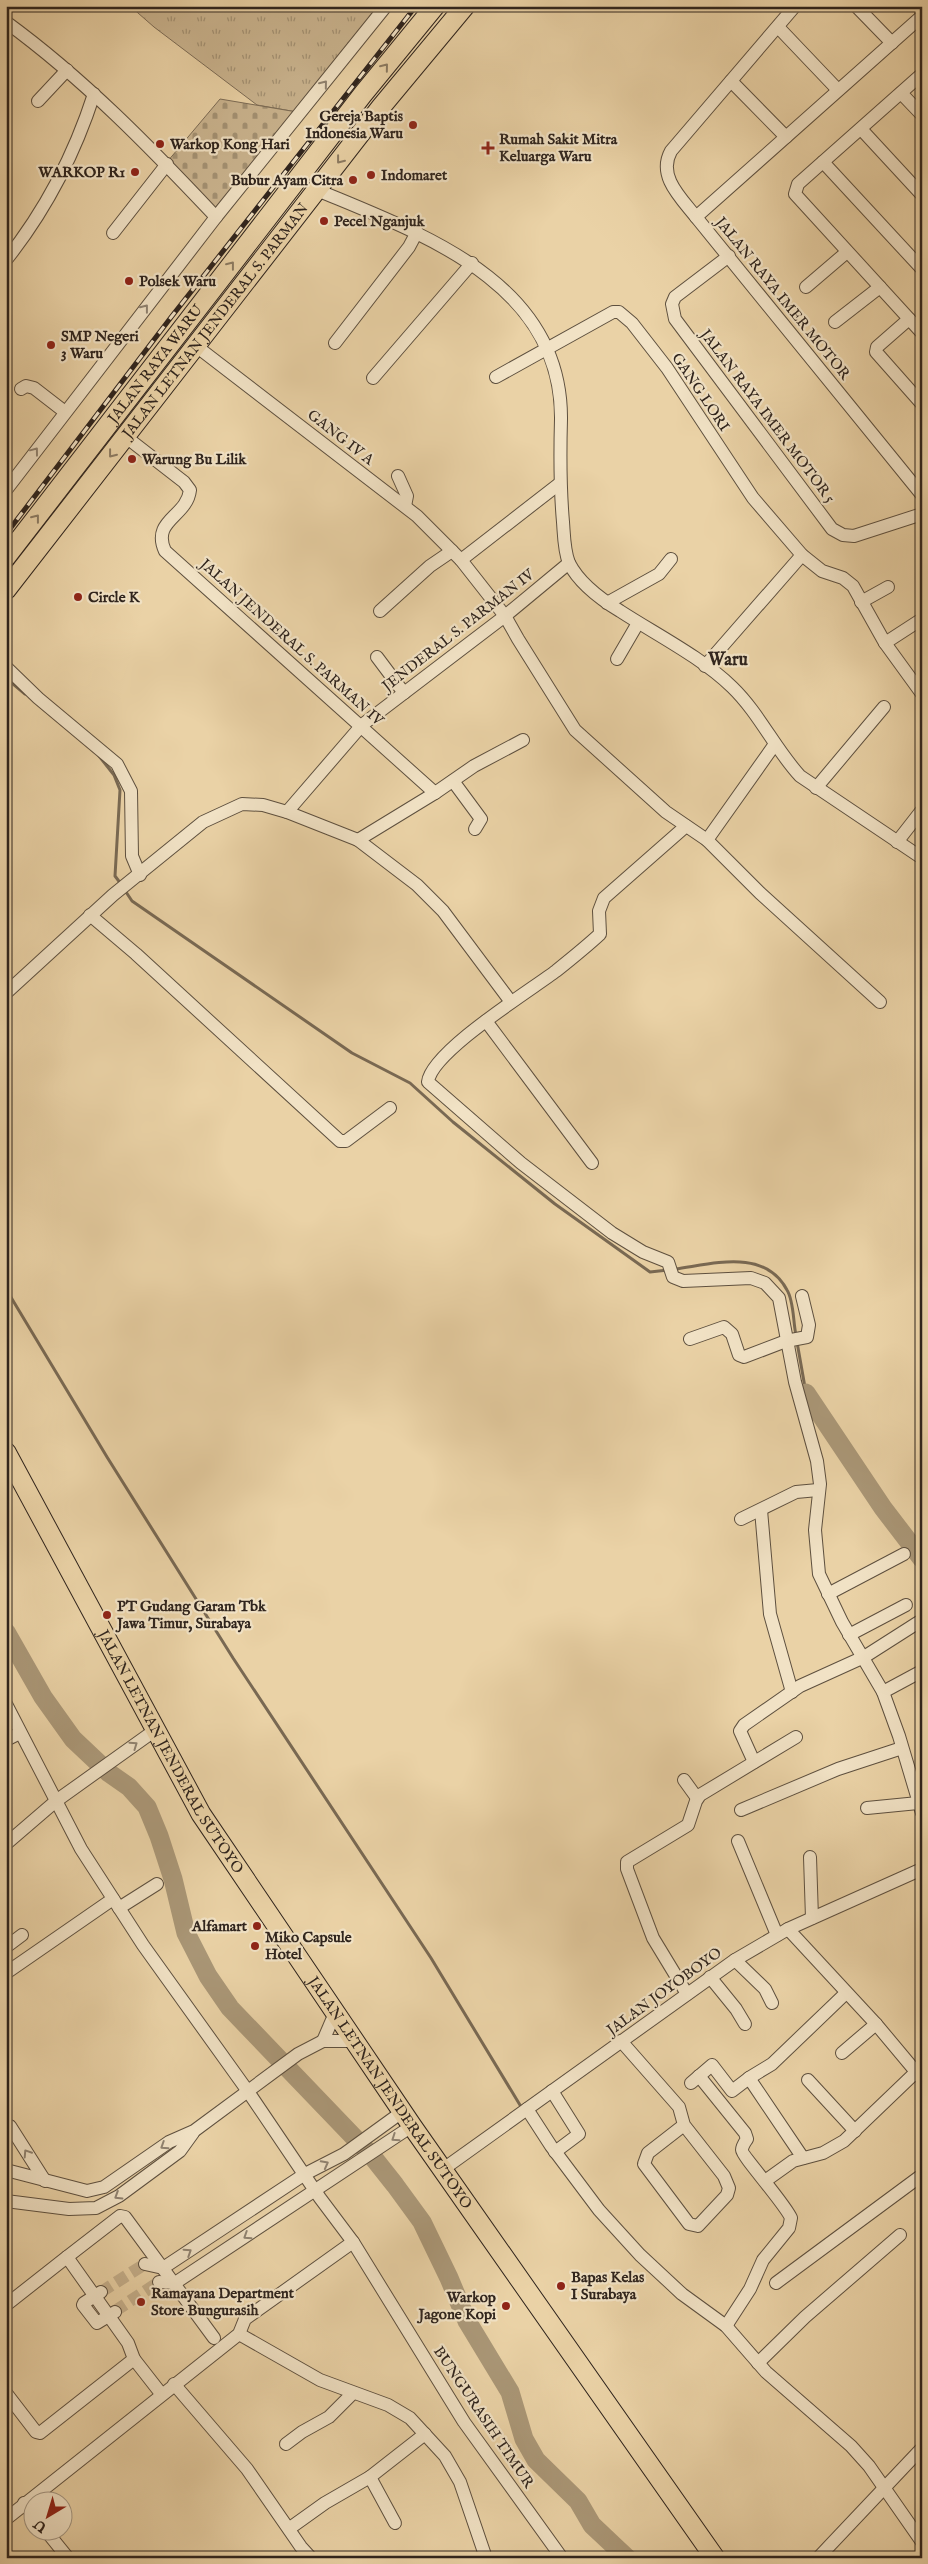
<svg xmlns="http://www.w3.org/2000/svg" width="928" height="2564" font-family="'IM FELL English',serif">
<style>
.grass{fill:url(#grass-tufts);stroke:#7c6c56}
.cemetery{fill:url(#cemetery-stones);stroke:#7c6c56}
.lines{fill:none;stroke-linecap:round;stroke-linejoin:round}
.stream{stroke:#796953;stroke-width:3}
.river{stroke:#aa9777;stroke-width:19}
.minor-tunnel{stroke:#c5af8b;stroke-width:12;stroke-dasharray:12 6;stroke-linecap:butt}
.minor-casing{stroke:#5e503f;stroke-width:14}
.highway-casing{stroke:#2f241d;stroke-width:21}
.minor{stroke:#f1e2c5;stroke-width:12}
.highway{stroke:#ead2a6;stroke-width:19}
.rail-casing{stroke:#2f241d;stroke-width:5}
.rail{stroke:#f1e2c5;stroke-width:3;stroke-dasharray:9;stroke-linecap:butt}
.oneway{stroke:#8c7b62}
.oneway2{stroke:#908371}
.poi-dot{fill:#8f2418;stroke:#f1e2c5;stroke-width:2}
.labels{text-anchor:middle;stroke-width:4.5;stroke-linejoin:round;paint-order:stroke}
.poi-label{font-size:15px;font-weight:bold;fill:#2f241d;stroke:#f1e2c5;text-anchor:start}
.street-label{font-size:15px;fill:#2f241d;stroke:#f1e2c5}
.quarter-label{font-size:18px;font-weight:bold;fill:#2f241d;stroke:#f1e2c5}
</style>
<defs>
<pattern id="grass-tufts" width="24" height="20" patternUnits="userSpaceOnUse" patternTransform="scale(1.25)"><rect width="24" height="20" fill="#cab48f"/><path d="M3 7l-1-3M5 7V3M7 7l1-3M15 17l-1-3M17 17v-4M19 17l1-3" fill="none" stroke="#a49274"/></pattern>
<pattern id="cemetery-stones" width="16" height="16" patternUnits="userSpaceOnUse" patternTransform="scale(1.25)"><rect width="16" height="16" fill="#cab48f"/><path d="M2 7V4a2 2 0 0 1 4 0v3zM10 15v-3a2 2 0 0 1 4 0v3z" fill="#a49274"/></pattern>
</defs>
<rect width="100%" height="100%" fill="#ead2a6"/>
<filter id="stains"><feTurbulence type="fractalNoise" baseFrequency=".004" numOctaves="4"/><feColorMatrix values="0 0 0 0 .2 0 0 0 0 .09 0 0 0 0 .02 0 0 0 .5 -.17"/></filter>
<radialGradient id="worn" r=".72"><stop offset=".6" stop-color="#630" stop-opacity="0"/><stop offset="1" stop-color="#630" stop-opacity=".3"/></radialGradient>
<path class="grass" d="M130,6H379L297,112L257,105L154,27Z"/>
<path class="cemetery" d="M220,99L297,112L216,217L167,162Z"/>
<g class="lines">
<g class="stream">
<path d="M6,678L25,694"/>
<path d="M99,756L114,775L120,790L115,876L121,884"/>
<path d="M124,889L132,901L352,1053L410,1083L453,1122L555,1204L650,1272L668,1270"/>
<path d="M675,1269C713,1264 765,1248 787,1290C794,1301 793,1322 796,1335"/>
<path d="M6,1289L107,1457L233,1658L431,1958L523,2110"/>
<path d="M797,1342L806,1393"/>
</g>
<g class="river">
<path d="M806,1393L883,1508L922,1559"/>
<path d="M6,1632L43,1697L73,1739L109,1773L129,1787L147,1807L159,1836L173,1879L186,1933L208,1976L230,2008L372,2156L395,2185L422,2222L449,2278L467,2321L510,2392L524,2439L536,2460L578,2501L592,2525L627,2558"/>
</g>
<g class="minor-tunnel">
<path d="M101,2292L145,2264"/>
<path d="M115,2311L159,2282"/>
</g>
<g class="minor-casing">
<g id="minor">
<path d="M795,6L671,151C657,176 681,198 696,217L922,495"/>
<path d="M856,6L892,43"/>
<path d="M6,22C84,79 150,147 216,217"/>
<path d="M778,27L838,90"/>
<path d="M922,74L798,184L795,194L922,333"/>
<path d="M731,81L786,137"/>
<path d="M901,93L922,115"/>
<path d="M38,101L67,70"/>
<path d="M861,129L922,195"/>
<path d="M823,162L922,269"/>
<path d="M317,190C422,234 562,282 561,419C560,454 560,488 563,522C564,535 564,551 569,563C579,583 602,600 620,611C657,635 701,657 732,687C759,713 775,749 800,776L922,858"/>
<path d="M696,217L922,16"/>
<path d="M113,233L167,164"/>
<path d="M729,256L675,297L672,304L675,319L832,529L843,535L854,536L922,514"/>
<path d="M6,260C45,211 75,153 94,94"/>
<path d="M806,287L847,252"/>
<path d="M909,319L877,347L876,352L922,404"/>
<path d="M835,322L880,287"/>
<path d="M335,343L409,247L417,232"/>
<path d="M196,346L417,516L461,560L505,616L518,639L575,730L666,812L707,840L760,893L880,1002"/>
<path d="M496,377L613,312H619L632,323L667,368L753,498L802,555L822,571L843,578L853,586L885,643L922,694"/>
<path d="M373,378L472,263"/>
<path d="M21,389L26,386L34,388L65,412"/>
<path d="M126,437L184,482L190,490C187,517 151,520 165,551L435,793L474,766L523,740"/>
<path d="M398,476L407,496L405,506"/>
<path d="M6,490L216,217L386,6"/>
<path d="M461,560L559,484"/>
<path d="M861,602L888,587"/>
<path d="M607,603L659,574L671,559"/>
<path d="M380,611L430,566L452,551"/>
<path d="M885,643L922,619"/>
<path d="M377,657L404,693"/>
<path d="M617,659L638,623"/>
<path d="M705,666L802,555"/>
<path d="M6,667L38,698L117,764L131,791L132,856L140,875"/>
<path d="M453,781L481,819L475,829"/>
<path d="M816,788L884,707"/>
<path d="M287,812L362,725L505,616L569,563"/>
<path d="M686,826L604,898L599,911L600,934C586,947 571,959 556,971C531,990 431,1052 428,1082L521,1163L612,1233L643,1252L668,1262L673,1277L683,1281L751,1278L765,1283L779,1298L795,1382L817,1461L820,1484L815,1530L819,1574L842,1622L883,1692L899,1736L922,1813"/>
<path d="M358,840L435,793"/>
<path d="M707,840L775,744"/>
<path d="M897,842L922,810"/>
<path d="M90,915L136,954L340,1141H346L390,1108"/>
<path d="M6,993L113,895L203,822L242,804L263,805L287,812L358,840L417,885L443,911L511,1002"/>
<path d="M486,1021L592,1163"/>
<path d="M690,1339L724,1327L732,1334L739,1355L744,1357L786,1341L807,1337L809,1325L802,1296"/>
<path d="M761,1510L770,1614L792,1692"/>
<path d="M741,1519L796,1492L818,1490"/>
<path d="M828,1594L904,1554"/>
<path d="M849,1635L906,1605"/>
<path d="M883,1692L922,1671"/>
<path d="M6,1704L81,1849L143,1945L247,2090L320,2198L353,2242L464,2422L562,2558"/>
<path d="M6,1740L20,1733"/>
<path d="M754,1762L740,1731L744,1725L800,1686L864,1657L922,1620"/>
<path d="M684,1780L697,1798"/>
<path d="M867,1808L918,1803"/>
<path d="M741,1810L838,1769L902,1748"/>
<path d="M738,1841L777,1935"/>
<path d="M6,1844L56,1801L154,1731"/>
<path d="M810,1857L812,1918"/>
<path d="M119,1908L157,1884"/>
<path d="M788,1929L876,2024L922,2079"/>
<path d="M6,1947L22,1935"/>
<path d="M735,1960L765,1989L772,2003"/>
<path d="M6,1973L113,1899"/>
<path d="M710,1977L736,2009L745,2024"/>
<path d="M687,1994L653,1938L627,1869V1862L688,1825L696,1801L700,1795L796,1737"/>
<path d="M323,2041L335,2013"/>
<path d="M621,2041L679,2107L684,2125L648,2153L644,2164L689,2224L698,2226L727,2195L729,2188L724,2176L684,2125"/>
<path d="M842,2053L876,2024"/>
<path d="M699,2076L745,2133L747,2139C745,2142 742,2146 742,2150C742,2156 786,2205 791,2218L789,2228L763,2260L750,2289L726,2326"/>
<path d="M749,2078L772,2064L846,1993"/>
<path d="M808,2080L855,2131"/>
<path d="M691,2083L712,2065L732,2091L749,2078L803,2158"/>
<path d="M552,2091L579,2134L555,2152"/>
<path d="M527,2109L551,2146L599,2210L640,2255L682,2294L726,2326L766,2372L851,2446L869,2466L922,2542"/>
<path d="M10,2126L45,2181"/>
<path d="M6,2170L87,2191L104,2187L169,2142L194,2131L298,2054L323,2041H354"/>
<path d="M442,2170L735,1960L788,1929L922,1869"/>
<path d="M765,2181L793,2161L823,2153L844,2141L916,2072"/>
<path d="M6,2201L69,2209L96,2208L119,2196L180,2151L193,2133"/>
<path d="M67,2257L120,2216L125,2217L214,2338"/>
<path d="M145,2264L163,2268L305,2174L344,2154L402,2112"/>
<path d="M159,2282L175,2283L412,2126"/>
<path d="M776,2283L922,2175"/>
<path d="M101,2292L84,2303L83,2305L97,2323L115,2312"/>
<path d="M6,2305L67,2257L128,2343L134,2359L40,2433L36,2432L6,2393"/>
<path d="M239,2334L320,2380L388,2405L410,2418L445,2456L460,2482L486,2558"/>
<path d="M134,2359L159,2391"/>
<path d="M758,2363L805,2317L900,2235"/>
<path d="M174,2384L247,2469L301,2547L311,2558"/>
<path d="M286,2444L302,2432L329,2417L353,2393"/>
<path d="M24,2503L32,2514"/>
<path d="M6,2519L239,2334L245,2319L353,2242"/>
<path d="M395,2523L370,2477L425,2434"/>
<path d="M290,2528L325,2503L370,2477"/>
<path d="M47,2532L68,2558"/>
<path d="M6,2557L7,2558"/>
<path d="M818,2558L922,2448"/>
</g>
</g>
<g class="highway-casing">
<g id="highway">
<path id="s1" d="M6,557L363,94L435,6"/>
<path id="s2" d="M6,590L381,107L465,6"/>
<path id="s3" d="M6,1452L201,1814L412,2126L715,2558"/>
</g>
</g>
<use href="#minor" class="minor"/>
<use href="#highway" class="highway"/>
<g class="rail-casing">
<path id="rail" d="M6,534L172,316L416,6"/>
</g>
<use href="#rail" class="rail"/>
</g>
<defs><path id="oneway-chevron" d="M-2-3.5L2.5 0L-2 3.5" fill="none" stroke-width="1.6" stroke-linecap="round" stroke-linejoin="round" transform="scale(1.25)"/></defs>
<g class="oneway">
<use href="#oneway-chevron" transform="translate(385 67) rotate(-51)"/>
<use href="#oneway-chevron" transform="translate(340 160) rotate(128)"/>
<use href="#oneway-chevron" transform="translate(231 265) rotate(-52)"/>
<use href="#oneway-chevron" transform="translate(112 454) rotate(128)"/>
<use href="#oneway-chevron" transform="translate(36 518) rotate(-52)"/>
</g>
<g class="oneway2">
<use href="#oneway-chevron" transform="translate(324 84) rotate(-51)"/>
<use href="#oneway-chevron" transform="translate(145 308) rotate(-52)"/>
<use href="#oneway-chevron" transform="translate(35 451) rotate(-53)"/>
<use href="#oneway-chevron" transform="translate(134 1745) rotate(-35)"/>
<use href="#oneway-chevron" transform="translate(395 2138) rotate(146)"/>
<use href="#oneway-chevron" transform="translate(164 2146) rotate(147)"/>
<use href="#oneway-chevron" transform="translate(27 2153) rotate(-123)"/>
<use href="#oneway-chevron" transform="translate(325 2164) rotate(-28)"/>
<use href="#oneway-chevron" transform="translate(118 2196) rotate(148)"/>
<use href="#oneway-chevron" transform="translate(247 2236) rotate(147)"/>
<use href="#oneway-chevron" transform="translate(188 2252) rotate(-33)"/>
</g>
<g class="poi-dot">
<circle cx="413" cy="125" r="5"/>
<circle cx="160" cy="144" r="5"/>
<path d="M485.5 140.5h5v5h5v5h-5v5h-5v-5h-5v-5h5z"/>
<circle cx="135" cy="172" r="5"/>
<circle cx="371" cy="175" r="5"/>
<circle cx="353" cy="180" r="5"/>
<circle cx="324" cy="221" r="5"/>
<circle cx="129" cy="281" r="5"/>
<circle cx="51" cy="345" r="5"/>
<circle cx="132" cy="459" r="5"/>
<circle cx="78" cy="597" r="5"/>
<circle cx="107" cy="1615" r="5"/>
<circle cx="257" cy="1926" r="5"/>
<circle cx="255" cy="1946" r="5"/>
<circle cx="561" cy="2286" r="5"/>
<circle cx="141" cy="2302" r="5"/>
<circle cx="506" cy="2306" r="5"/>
</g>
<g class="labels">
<g class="poi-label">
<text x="403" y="121" text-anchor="end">Gereja Baptis<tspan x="403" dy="17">Indonesia Waru</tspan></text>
<text x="499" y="144">Rumah Sakit Mitra<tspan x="499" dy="17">Keluarga Waru</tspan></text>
<text x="170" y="149">Warkop Kong Hari</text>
<text x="125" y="177" text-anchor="end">WARKOP R1</text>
<text x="381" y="180">Indomaret</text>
<text x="343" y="185" text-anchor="end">Bubur Ayam Citra</text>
<text x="334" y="226">Pecel Nganjuk</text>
<text x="139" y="286">Polsek Waru</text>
<text x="61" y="341">SMP Negeri<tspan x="61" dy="17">3 Waru</tspan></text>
<text x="142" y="464">Warung Bu Lilik</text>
<text x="88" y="602">Circle K</text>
<text x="117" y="1611">PT Gudang Garam Tbk<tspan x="117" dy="17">Jawa Timur, Surabaya</tspan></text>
<text x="247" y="1931" text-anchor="end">Alfamart</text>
<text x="265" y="1942">Miko Capsule<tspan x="265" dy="17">Hotel</tspan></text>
<text x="571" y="2282">Bapas Kelas<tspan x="571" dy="17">I Surabaya</tspan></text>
<text x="151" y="2298">Ramayana Department<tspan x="151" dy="17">Store Bungurasih</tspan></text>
<text x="496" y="2302" text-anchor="end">Warkop<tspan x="496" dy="17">Jagone Kopi</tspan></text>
</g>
<g class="street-label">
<text transform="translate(783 298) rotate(51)" y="5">JALAN RAYA IMER MOTOR</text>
<text dy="5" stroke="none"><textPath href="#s2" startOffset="341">JALAN LETNAN JENDERAL S. PARMAN</textPath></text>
<text dy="5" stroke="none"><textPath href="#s1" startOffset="244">JALAN RAYA WARU</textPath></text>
<text transform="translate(701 392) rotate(56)" y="5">GANG LORI</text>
<text transform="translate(768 416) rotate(53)" y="5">JALAN RAYA IMER MOTOR 5</text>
<text transform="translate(341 437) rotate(38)" y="5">GANG IV A</text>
<text transform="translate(458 630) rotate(-38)" y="5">JENDERAL S. PARMAN IV</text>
<text transform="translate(292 642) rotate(42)" y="5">JALAN JENDERAL S. PARMAN IV</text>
<text dy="5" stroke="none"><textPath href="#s3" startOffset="342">JALAN LETNAN JENDERAL SUTOYO</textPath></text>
<text transform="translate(664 1991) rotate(-36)" y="5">JALAN JOYOBOYO</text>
<text dy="5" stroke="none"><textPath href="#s3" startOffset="748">JALAN LETNAN JENDERAL SUTOYO</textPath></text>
<text transform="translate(484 2417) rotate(56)" y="5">BUNGURASIH TIMUR</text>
</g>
<g class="quarter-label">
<text x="728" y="665">Waru</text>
</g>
</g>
<rect width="928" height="2564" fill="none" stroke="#ead2a6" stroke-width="25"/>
<rect x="8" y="8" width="913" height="2549" fill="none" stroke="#2f241d" stroke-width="2.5"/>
<rect x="12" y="12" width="903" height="2539" fill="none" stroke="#2f241d"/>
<g transform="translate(48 2516) rotate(218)"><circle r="24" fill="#f1e2c5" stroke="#a39682"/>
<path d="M0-4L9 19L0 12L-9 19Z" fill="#8f2418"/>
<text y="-8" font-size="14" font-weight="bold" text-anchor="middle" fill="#2f241d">U</text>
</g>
<rect width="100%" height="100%" filter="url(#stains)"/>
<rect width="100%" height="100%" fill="url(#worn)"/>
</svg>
